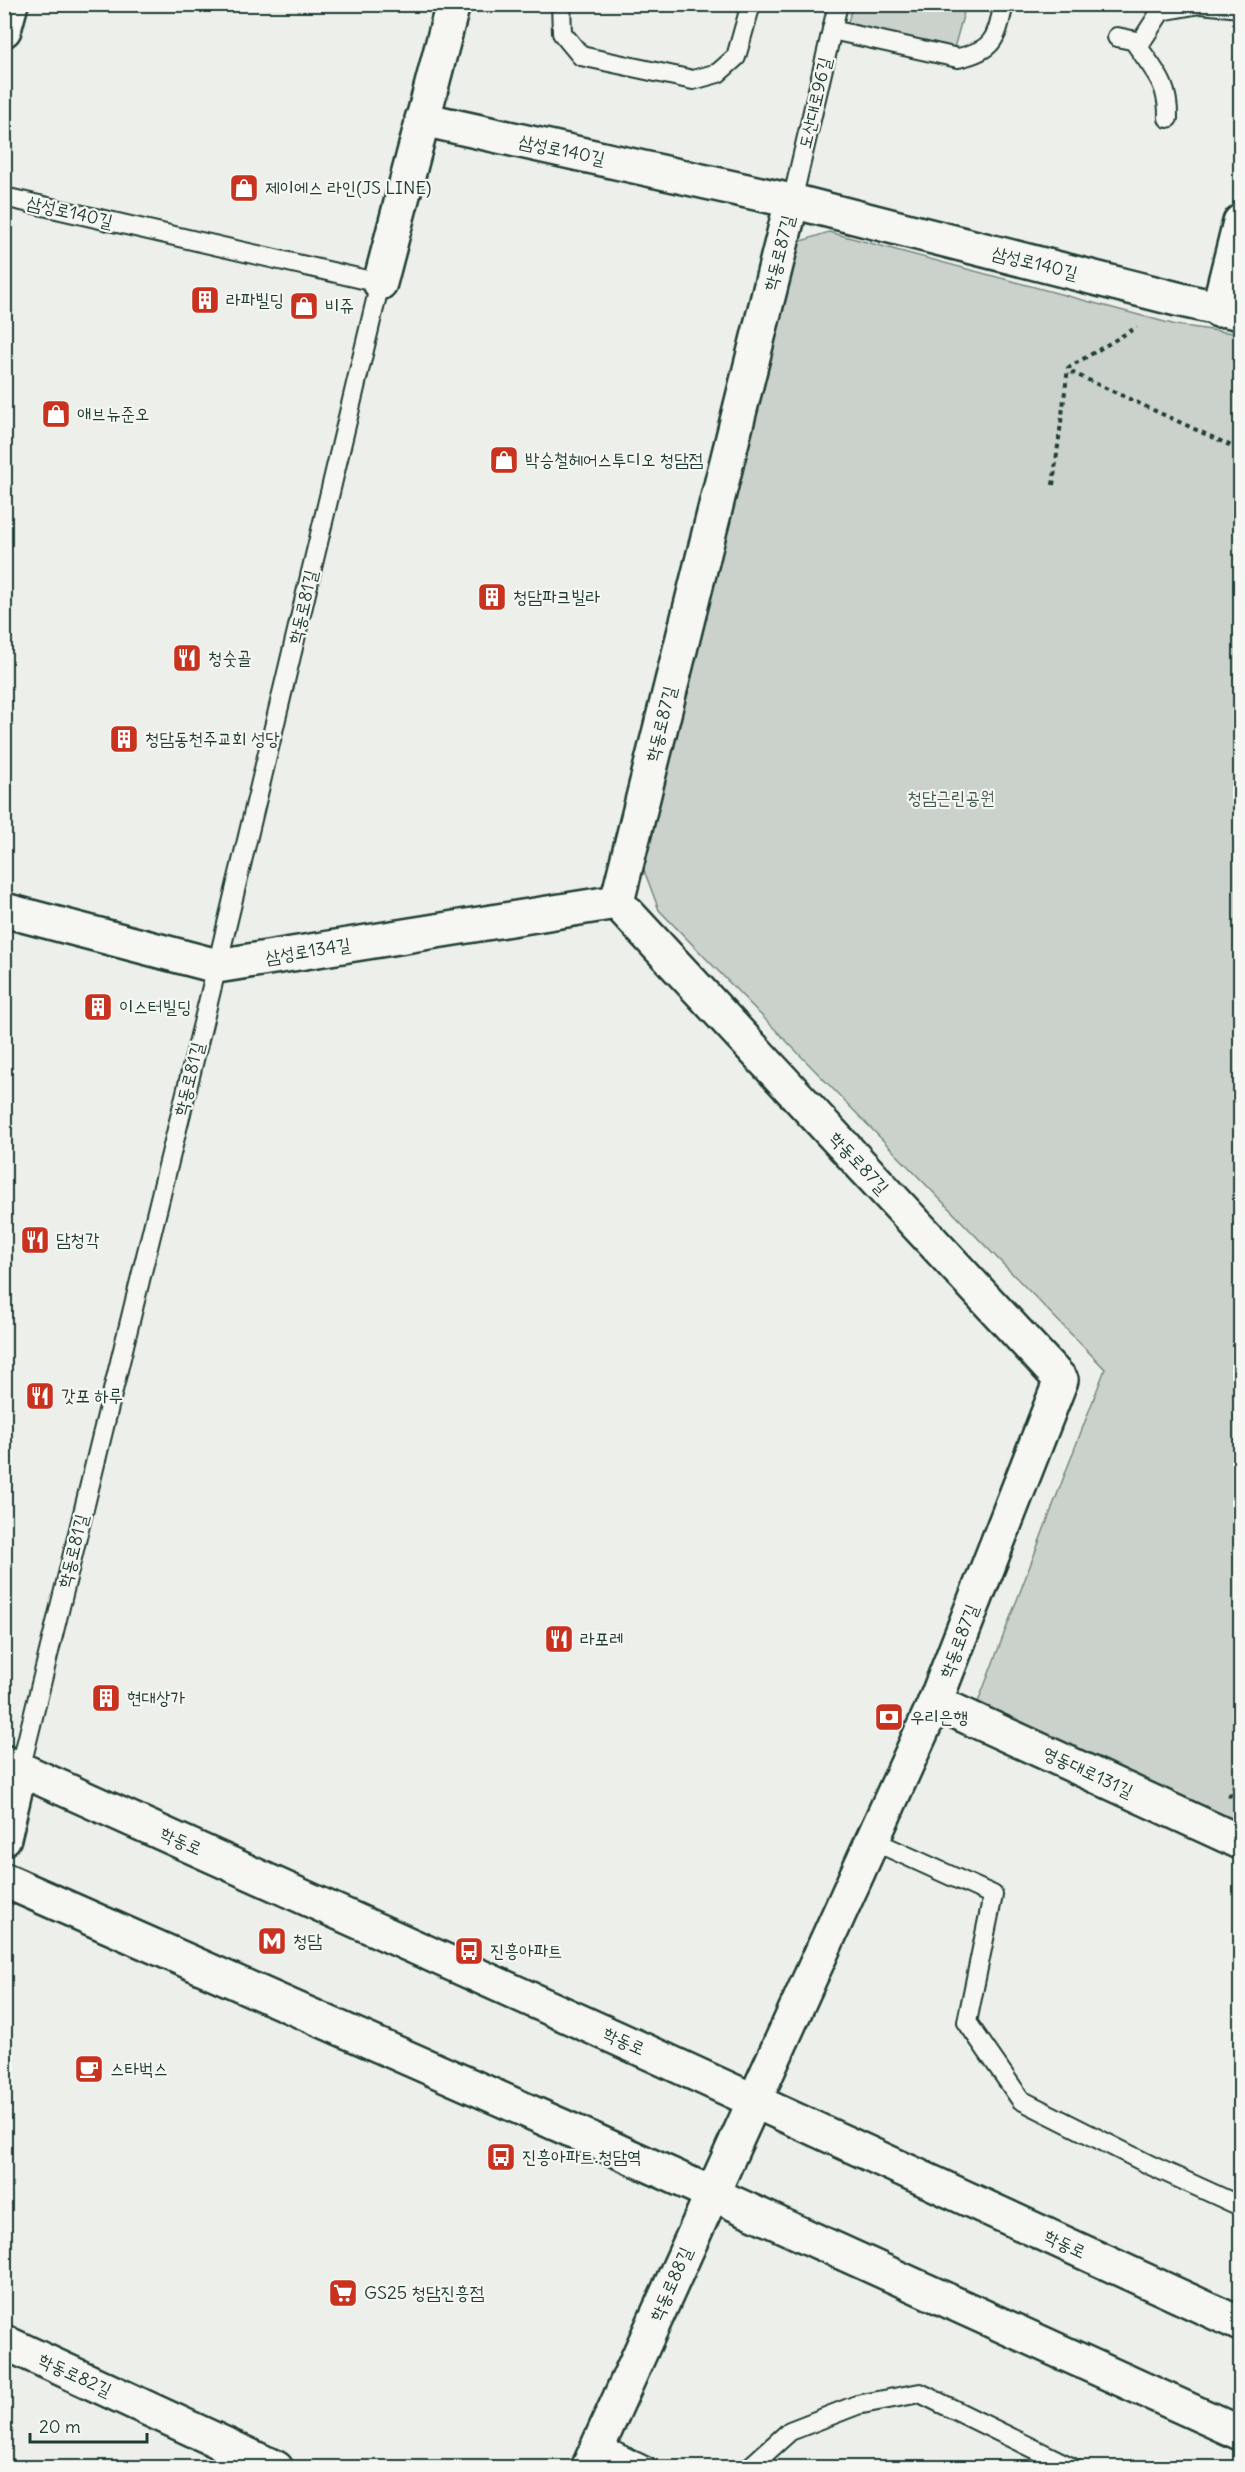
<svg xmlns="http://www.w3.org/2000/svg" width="1245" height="2472" font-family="Delius,'Poor Story',sans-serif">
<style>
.green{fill:#cbd2cc;stroke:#758880;stroke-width:1.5}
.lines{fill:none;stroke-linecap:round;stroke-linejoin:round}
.service-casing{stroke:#1f3d34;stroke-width:22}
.minor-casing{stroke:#1f3d34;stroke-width:38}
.secondary-casing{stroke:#1f3d34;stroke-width:38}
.path{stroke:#1f3d34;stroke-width:4;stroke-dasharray:4.5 4.5;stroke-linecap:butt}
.service{stroke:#f6f6f2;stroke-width:18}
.minor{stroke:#f6f6f2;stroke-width:33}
.secondary{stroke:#f6f6f2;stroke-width:33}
.labels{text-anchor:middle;stroke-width:4.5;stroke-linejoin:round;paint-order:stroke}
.street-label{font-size:18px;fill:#1f3d34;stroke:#f6f6f2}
.poi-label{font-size:18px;fill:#1f3d34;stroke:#f6f6f2;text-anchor:start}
.park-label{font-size:18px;fill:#415b52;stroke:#f6f6f2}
</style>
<rect width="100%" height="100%" fill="#edefea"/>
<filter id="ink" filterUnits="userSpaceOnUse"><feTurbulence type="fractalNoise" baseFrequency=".0167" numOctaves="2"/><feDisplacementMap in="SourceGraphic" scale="12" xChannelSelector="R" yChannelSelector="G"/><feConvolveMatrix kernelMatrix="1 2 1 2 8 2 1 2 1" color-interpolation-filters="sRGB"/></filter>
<g filter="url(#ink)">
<g class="green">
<path d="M853,5H966L951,59L844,35Z"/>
<path d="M829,232L1176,325L1240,334V1830L975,1710L1105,1369L659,910L639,857L798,242Z"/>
</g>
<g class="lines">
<g class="service-casing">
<g id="service">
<path d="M561,4L562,33L581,56L693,80L718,73L736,57L751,4"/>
<path d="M1201,4L1240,8"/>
<path d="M832,30L958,58C995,50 996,38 1004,4"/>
<path d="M1117,37L1141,42L1161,11L1200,4"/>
<path d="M1134,41C1153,70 1169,82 1168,118"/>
<path d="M4,197L380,283L217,966L20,1770"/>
<path d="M792,201L838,4"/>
<path d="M874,1841L993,1895L967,2022L1021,2100L1150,2165L1240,2206"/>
<path d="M599,2444L649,2468"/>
<path d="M749,2468L790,2431L857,2405L920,2393L1073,2468"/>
</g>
</g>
<g class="minor-casing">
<g id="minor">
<path d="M422,119L792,201L1181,300L1240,313"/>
<path d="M380,283L453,4"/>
<path d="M1218,310L1240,222"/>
<path d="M617,902L792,201"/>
<path d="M4,910L217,966L617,902"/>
<path d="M935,1702L1240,1842"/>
<path d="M4,1838L20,1770"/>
<path d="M4,2342L276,2468"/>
<path d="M588,2468L935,1702L1061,1380L617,902"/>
</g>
</g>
<g class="secondary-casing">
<g id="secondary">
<path d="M4,30L11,4"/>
<path d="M4,1762L652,2054L1240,2324"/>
<path d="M4,1880L598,2142L1240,2433"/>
</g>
</g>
<g class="path">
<path d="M1071,372L1240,450"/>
<path d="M1053,485L1068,368L1137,327"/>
<path d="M1229,1797L1240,1775"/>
</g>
<use href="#service" class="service"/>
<use href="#minor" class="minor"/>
<use href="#secondary" class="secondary"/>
</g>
</g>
<defs>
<g id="shop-square" transform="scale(1.5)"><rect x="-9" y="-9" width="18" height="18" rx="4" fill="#c8321e" stroke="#f6f6f2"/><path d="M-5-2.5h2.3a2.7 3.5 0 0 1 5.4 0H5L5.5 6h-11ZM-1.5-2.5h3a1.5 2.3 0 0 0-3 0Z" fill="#fff"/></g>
<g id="building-square" transform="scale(1.5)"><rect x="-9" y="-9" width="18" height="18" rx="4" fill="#c8321e" stroke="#f6f6f2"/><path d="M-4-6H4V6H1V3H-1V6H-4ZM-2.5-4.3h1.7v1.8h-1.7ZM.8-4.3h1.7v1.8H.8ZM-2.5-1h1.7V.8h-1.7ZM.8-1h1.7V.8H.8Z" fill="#fff"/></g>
<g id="restaurant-square" transform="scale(1.5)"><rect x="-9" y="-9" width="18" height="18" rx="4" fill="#c8321e" stroke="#f6f6f2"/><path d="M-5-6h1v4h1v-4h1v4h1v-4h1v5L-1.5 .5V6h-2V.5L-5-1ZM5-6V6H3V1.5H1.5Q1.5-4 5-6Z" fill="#fff"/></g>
<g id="bank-square" transform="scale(1.5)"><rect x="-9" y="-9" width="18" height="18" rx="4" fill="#c8321e" stroke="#f6f6f2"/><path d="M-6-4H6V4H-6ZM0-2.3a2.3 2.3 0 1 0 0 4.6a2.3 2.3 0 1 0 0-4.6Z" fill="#fff"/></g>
<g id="metro-square" transform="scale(1.5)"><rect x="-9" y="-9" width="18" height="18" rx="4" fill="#c8321e" stroke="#f6f6f2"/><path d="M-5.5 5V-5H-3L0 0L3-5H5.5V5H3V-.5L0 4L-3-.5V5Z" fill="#fff"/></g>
<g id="bus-square" transform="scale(1.5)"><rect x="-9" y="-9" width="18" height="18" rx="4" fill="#c8321e" stroke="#f6f6f2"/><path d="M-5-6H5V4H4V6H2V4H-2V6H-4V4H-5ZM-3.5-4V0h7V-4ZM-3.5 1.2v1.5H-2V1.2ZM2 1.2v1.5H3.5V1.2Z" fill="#fff"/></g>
<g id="cafe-square" transform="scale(1.5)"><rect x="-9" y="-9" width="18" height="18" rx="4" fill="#c8321e" stroke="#f6f6f2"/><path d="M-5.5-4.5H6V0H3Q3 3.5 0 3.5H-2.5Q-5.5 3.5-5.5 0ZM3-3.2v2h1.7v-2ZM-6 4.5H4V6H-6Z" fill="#fff"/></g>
<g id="supermarket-square" transform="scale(1.5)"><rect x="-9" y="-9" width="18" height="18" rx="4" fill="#c8321e" stroke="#f6f6f2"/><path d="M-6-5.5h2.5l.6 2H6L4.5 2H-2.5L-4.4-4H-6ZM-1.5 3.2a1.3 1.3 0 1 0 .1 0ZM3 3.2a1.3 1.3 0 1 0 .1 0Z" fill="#fff"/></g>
</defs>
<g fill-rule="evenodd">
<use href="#shop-square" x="244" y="188"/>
<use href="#building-square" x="205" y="300"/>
<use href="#shop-square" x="304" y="306"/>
<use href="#shop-square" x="56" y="414"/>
<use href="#shop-square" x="504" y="460"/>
<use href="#building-square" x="492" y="597"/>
<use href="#restaurant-square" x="187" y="658"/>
<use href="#building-square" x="124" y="739"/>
<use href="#building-square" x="98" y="1007"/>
<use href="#restaurant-square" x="35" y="1240"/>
<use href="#restaurant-square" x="40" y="1396"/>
<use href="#restaurant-square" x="559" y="1639"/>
<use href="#building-square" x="106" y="1698"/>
<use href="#bank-square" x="889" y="1717"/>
<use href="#metro-square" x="272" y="1941"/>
<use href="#bus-square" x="469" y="1951"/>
<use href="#cafe-square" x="89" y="2069"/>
<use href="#bus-square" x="501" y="2157"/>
<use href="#supermarket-square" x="343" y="2293"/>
</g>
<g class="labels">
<g class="street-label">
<text transform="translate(815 103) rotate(-77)" y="6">도산대로96길</text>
<text transform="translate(562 150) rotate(12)" y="6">삼성로140길</text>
<text transform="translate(70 212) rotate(13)" y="6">삼성로140길</text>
<text transform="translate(779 253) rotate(-76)" y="6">학동로87길</text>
<text transform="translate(1035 263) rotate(14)" y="6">삼성로140길</text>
<text transform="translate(303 607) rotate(-77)" y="6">학동로81길</text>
<text transform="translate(661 724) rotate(-76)" y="6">학동로87길</text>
<text transform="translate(308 951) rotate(-9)" y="6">삼성로134길</text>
<text transform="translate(189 1079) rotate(-76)" y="6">학동로81길</text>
<text transform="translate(859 1163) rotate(47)" y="6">학동로87길</text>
<text transform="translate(73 1551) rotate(-76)" y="6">학동로81길</text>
<text transform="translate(959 1641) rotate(-69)" y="6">학동로87길</text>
<text transform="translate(1088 1772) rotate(25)" y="6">영동대로131길</text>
<text transform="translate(181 1841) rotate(24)" y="6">학동로</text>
<text transform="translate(624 2041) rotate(24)" y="6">학동로</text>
<text transform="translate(1065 2244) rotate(25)" y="6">학동로</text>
<text transform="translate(671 2284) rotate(-66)" y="6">학동로88길</text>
<text transform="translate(75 2375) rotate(25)" y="6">학동로82길</text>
</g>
<g class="poi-label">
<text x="265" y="194">제이에스 라인(JS LINE)</text>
<text x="226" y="306">라파빌딩</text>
<text x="325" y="312">비쥬</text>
<text x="77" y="420">애브뉴준오</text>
<text x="525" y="466">박승철헤어스투디오 청담점</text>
<text x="513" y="603">청담파크빌라</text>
<text x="208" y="664">청숫골</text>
<text x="145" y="745">청담동천주교회 성당</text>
<text x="119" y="1013">이스터빌딩</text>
<text x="56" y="1246">담청각</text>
<text x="61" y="1402">갓포 하루</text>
<text x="580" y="1645">라포레</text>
<text x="127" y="1704">현대상가</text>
<text x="910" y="1723">우리은행</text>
<text x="293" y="1947">청담</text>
<text x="490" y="1957">진흥아파트</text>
<text x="110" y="2075">스타벅스</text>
<text x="522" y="2163">진흥아파트.청담역</text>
<text x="364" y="2299">GS25 청담진흥점</text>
</g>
<g class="park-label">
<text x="951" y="804">청담근린공원</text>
</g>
</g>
<rect width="1245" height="2472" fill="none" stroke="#f6f6f2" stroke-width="24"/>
<rect x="12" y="12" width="1221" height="2448" fill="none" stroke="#1f3d34" stroke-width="2" filter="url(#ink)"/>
<path d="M30 2433v9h117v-9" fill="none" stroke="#1f3d34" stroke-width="3"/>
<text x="39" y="2433" font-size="18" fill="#1f3d34" stroke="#f6f6f2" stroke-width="4.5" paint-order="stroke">20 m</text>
</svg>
